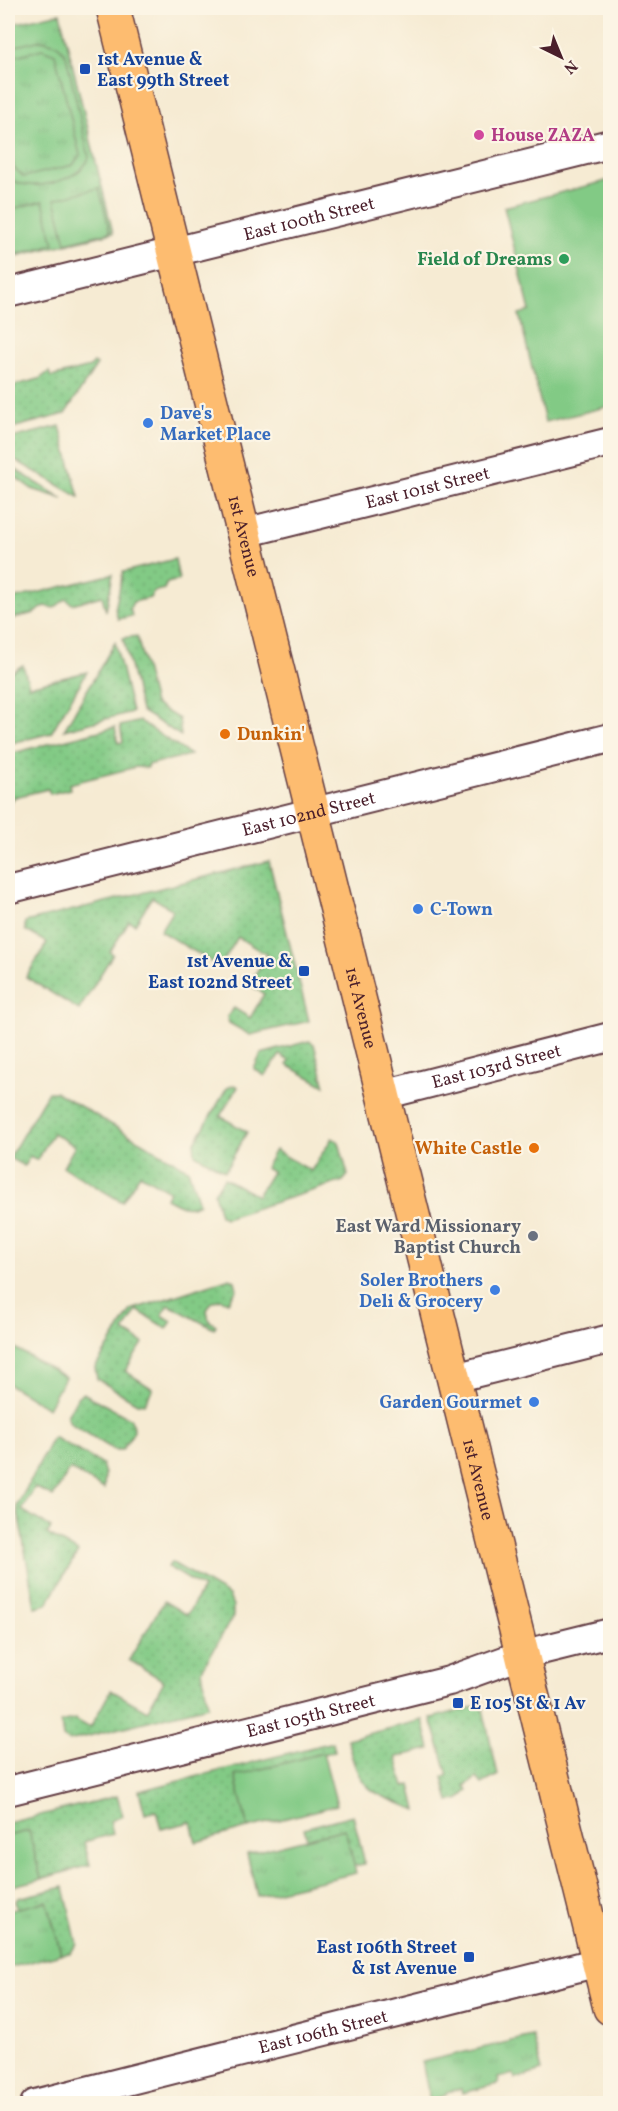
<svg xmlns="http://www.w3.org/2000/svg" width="618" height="2111" font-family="Vollkorn,serif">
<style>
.grass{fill:url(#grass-dots);stroke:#667458;stroke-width:1.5}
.park{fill:url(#park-tufts);stroke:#667458;stroke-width:1.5}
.pitch{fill:#82ca85;stroke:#667458;stroke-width:1.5}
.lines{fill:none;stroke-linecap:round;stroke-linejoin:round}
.minor-casing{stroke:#643e44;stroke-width:32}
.major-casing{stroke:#643e44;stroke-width:36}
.minor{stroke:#fff;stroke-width:28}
.major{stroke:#fdbc6f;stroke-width:33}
.transit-dot{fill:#1a4fb4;stroke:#fcf5e5;stroke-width:2}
.hotel-dot{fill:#d1479c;stroke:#fcf5e5;stroke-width:2}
.leisure-dot{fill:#2e9e5b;stroke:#fcf5e5;stroke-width:2}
.shop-dot{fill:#3f7fe0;stroke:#fcf5e5;stroke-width:2}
.food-dot{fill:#e8710a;stroke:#fcf5e5;stroke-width:2}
.worship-dot{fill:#6b7280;stroke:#fcf5e5;stroke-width:2}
.labels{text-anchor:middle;stroke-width:4.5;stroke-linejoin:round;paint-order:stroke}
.transit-label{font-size:18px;font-weight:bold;fill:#164399;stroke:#fcf5e5;text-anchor:start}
.hotel-label{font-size:18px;font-weight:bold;fill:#b23c85;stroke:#fcf5e5;text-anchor:start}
.street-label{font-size:18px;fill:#4a1f2b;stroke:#fcf5e5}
.leisure-label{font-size:18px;font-weight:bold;fill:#27864d;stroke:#fcf5e5;text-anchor:end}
.shop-label{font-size:18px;font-weight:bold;fill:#366cbe;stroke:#fcf5e5;text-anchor:start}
.food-label{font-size:18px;font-weight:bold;fill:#c56008;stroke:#fcf5e5;text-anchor:start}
.worship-label{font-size:18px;font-weight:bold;fill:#5b616d;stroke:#fcf5e5;text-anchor:end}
</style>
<defs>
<pattern id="grass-dots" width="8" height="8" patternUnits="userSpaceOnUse" patternTransform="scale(1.5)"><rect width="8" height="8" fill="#82ca85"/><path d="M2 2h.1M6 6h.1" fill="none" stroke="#72ad73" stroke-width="1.8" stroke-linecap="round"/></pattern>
<pattern id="park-tufts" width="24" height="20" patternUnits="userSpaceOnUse" patternTransform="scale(1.5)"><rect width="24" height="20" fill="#82ca85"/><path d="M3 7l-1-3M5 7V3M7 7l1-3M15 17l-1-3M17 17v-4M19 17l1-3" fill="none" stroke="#72ad73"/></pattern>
</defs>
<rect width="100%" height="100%" fill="#fcf5e5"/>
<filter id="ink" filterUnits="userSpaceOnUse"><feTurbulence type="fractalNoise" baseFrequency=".0167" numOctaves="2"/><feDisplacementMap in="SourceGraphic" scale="12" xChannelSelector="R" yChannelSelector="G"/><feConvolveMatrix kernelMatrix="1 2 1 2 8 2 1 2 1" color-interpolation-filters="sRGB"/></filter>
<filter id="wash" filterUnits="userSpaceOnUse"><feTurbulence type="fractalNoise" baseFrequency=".008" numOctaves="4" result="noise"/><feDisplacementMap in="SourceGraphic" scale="24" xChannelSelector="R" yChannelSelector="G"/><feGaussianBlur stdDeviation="1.35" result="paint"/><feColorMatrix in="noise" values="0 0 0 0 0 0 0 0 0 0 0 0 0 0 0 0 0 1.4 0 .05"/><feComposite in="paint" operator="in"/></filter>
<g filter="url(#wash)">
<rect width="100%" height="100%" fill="#f6ebd3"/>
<g class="grass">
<path d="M94,363L97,365L65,414L8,429V387L39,379L49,372L51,377L90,367Z"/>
<path d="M60,426L79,497L8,456V439Z"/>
<path d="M8,465L63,499L32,489L11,474H8Z"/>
<path d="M175,559L179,580L167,583L164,589L153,592L150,598L133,602L130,608L132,616L118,619L115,609L123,572Z"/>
<path d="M113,574L106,611L102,596L72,604L66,599L54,608L45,606L34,613L11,619L8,600Z"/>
<path d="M137,636L154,704L179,719L181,736L141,711L123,638Z"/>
<path d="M115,642L132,712L64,730Z"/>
<path d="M23,665L29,686L87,672L51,733L8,744V674Z"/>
<path d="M140,721L190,755L147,765V768L136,767L69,784L70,789L50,794L48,789L15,797L8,804V764L13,753L115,727L118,743L123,742L120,726Z"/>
<path d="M269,861L309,1021L250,1035L229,1023L227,1017L234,1008L250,1018L264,994L249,984L267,955L238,937L220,967L160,931L173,910L152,897L135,924L129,921L110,952L113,954L79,1010L26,977L47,943L25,930V922Z"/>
<path d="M309,1041L314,1044L325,1086L287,1065L289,1061L280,1055L265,1076L254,1069L261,1054Z"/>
<path d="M234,1085L238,1087L220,1116L247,1132L225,1171L195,1154L194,1144L227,1088Z"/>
<path d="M48,1092H56L188,1169L199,1203C186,1211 178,1204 166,1198L169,1191L140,1174L122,1202L63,1167L75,1146L53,1133L37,1160L30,1156L24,1166L9,1158Z"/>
<path d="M332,1138L339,1142L348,1175L343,1181L225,1218L220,1215L214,1193L224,1178L257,1196L272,1172L265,1168L275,1150L311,1171Z"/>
<path d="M230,1278L235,1281L237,1289L228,1302L220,1299L212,1302L207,1310L209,1321L216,1325L214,1329L169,1305L162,1315L172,1321L167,1329L137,1310L124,1331L143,1343L125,1371L153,1389L144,1404L137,1403L97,1379L95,1368L131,1310Z"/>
<path d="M83,1393L131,1419L134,1431L122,1450H114L70,1423L67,1416L78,1396Z"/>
<path d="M53,1437L102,1464L105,1474L104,1489L70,1469L53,1497L35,1487L22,1510L51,1528L47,1534L78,1552L47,1604L35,1607L17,1506Z"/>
<path d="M171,1562L229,1596L233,1606V1616L202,1670L208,1706L69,1741L63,1737L61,1723L75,1719L90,1728L111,1690L147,1711L164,1681L129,1660L164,1601L187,1615L203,1588L168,1567Z"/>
<path d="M482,1705L498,1775L482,1784L477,1778L465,1786L468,1790L460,1799L449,1802L443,1777L448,1775L431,1718Z"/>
<path d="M423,1720L430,1749L396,1757L404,1787L411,1785L417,1810C368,1791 360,1792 347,1739Z"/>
<path d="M333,1742L335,1751L235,1776L248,1828L196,1842L191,1822L161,1829L156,1811L145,1814L139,1791Z"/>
<path d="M117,1796L123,1816L110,1821L113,1834L84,1842L90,1865L41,1879L29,1831L8,1836V1823Z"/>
<path d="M353,1815L365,1864L354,1866L345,1829L307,1839L304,1828Z"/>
<path d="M64,1887L77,1944L70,1953L61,1954L47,1901L18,1909L15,1902L18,1898Z"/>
</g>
<g class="park">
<path d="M60,13L113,233L8,258V25Z"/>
<path d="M345,1829L356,1873L257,1896L247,1854Z"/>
<path d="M47,1901L61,1954L8,1968V1911Z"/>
<path d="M533,2036L542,2071L516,2079L513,2074L498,2078L499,2084L462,2093L461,2089L446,2092V2095L430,2101L422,2062Z"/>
</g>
<g class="pitch">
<path d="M41,40L57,44L66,55L89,157C83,181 24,196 8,176V141L14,168L24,177L73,165L80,155L55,54L42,49L8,58V48Z"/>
<path d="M610,180V406L545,422L519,314L530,311L504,207Z"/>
<path d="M99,188L110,232L66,243L55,199Z"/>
<path d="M43,201L54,244L10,256L8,244V210Z"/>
<path d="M8,1344L65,1377L48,1408L8,1384Z"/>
<path d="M323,1753L337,1805L248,1828L235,1776Z"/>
<path d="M29,1831L41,1879L8,1887V1836Z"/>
</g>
</g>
<g filter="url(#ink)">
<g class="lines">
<g class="minor-casing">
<g id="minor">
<path id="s1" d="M8,293L610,144"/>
<path id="s2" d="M244,533L610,442"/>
<path id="s3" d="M8,889L610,738"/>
<path id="s4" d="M383,1095L610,1037"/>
<path d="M454,1378L610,1339"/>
<path id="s5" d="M8,1791L449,1681L521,1655L610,1633"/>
<path id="s6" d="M35,2104L599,1962"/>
</g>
</g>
<g class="major-casing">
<g id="major">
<path id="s7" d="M113,8L610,2008"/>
</g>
</g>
<use href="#minor" class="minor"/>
<use href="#major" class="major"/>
</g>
</g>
<g class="transit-dot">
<rect x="79" y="63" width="12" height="12" rx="3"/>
<rect x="298" y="965" width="12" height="12" rx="3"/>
<rect x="452" y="1697" width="12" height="12" rx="3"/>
<rect x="463" y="1951" width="12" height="12" rx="3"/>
</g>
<circle class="hotel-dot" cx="479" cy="135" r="6"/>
<circle class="leisure-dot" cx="564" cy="259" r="6"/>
<g class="shop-dot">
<circle cx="148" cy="423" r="6"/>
<circle cx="418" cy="909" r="6"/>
<circle cx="495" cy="1290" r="6"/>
<circle cx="534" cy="1402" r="6"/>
</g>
<g class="food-dot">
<circle cx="225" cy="734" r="6"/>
<circle cx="534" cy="1148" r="6"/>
</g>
<circle class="worship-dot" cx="533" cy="1236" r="6"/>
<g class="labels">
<g class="transit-label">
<text x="97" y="65">1st Avenue &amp;<tspan x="97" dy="21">East 99th Street</tspan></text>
<text x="292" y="967" text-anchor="end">1st Avenue &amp;<tspan x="292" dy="21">East 102nd Street</tspan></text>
<text x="470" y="1709">E 105 St &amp; 1 Av</text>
<text x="457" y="1953" text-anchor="end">East 106th Street<tspan x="457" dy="21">&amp; 1st Avenue</tspan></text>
</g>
<g class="hotel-label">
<text x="491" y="141">House ZAZA</text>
</g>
<g class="street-label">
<text dy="6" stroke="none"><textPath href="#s1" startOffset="310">East 100th Street</textPath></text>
<text dy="6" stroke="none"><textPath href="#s2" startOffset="189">East 101st Street</textPath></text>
<text dy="6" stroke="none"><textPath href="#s7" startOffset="544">1st Avenue</textPath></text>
<text dy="6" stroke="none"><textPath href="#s3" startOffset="310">East 102nd Street</textPath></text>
<text dy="6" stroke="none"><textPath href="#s7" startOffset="1030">1st Avenue</textPath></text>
<text dy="6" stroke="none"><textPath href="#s4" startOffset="117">East 103rd Street</textPath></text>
<text dy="6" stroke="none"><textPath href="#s7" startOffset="1516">1st Avenue</textPath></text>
<text dy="6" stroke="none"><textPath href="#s5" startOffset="312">East 105th Street</textPath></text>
<text dy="6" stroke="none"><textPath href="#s6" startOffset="297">East 106th Street</textPath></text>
</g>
<g class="leisure-label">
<text x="552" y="265">Field of Dreams</text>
</g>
<g class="shop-label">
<text x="160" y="419">Dave's<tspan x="160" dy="21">Market Place</tspan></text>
<text x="430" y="915">C-Town</text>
<text x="483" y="1286" text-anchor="end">Soler Brothers<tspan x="483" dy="21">Deli &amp; Grocery</tspan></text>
<text x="522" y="1408" text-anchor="end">Garden Gourmet</text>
</g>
<g class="food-label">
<text x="237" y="740">Dunkin'</text>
<text x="522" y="1154" text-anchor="end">White Castle</text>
</g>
<g class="worship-label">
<text x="521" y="1232">East Ward Missionary<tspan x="521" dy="21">Baptist Church</tspan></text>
</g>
</g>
<rect width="618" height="2111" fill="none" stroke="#fcf5e5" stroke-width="30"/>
<g transform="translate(561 57) rotate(137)" stroke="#fcf5e5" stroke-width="4.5" paint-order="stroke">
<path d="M0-4.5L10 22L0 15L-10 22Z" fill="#4a1f2b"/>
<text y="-9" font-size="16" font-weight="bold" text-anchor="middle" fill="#4a1f2b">N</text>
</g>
</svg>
